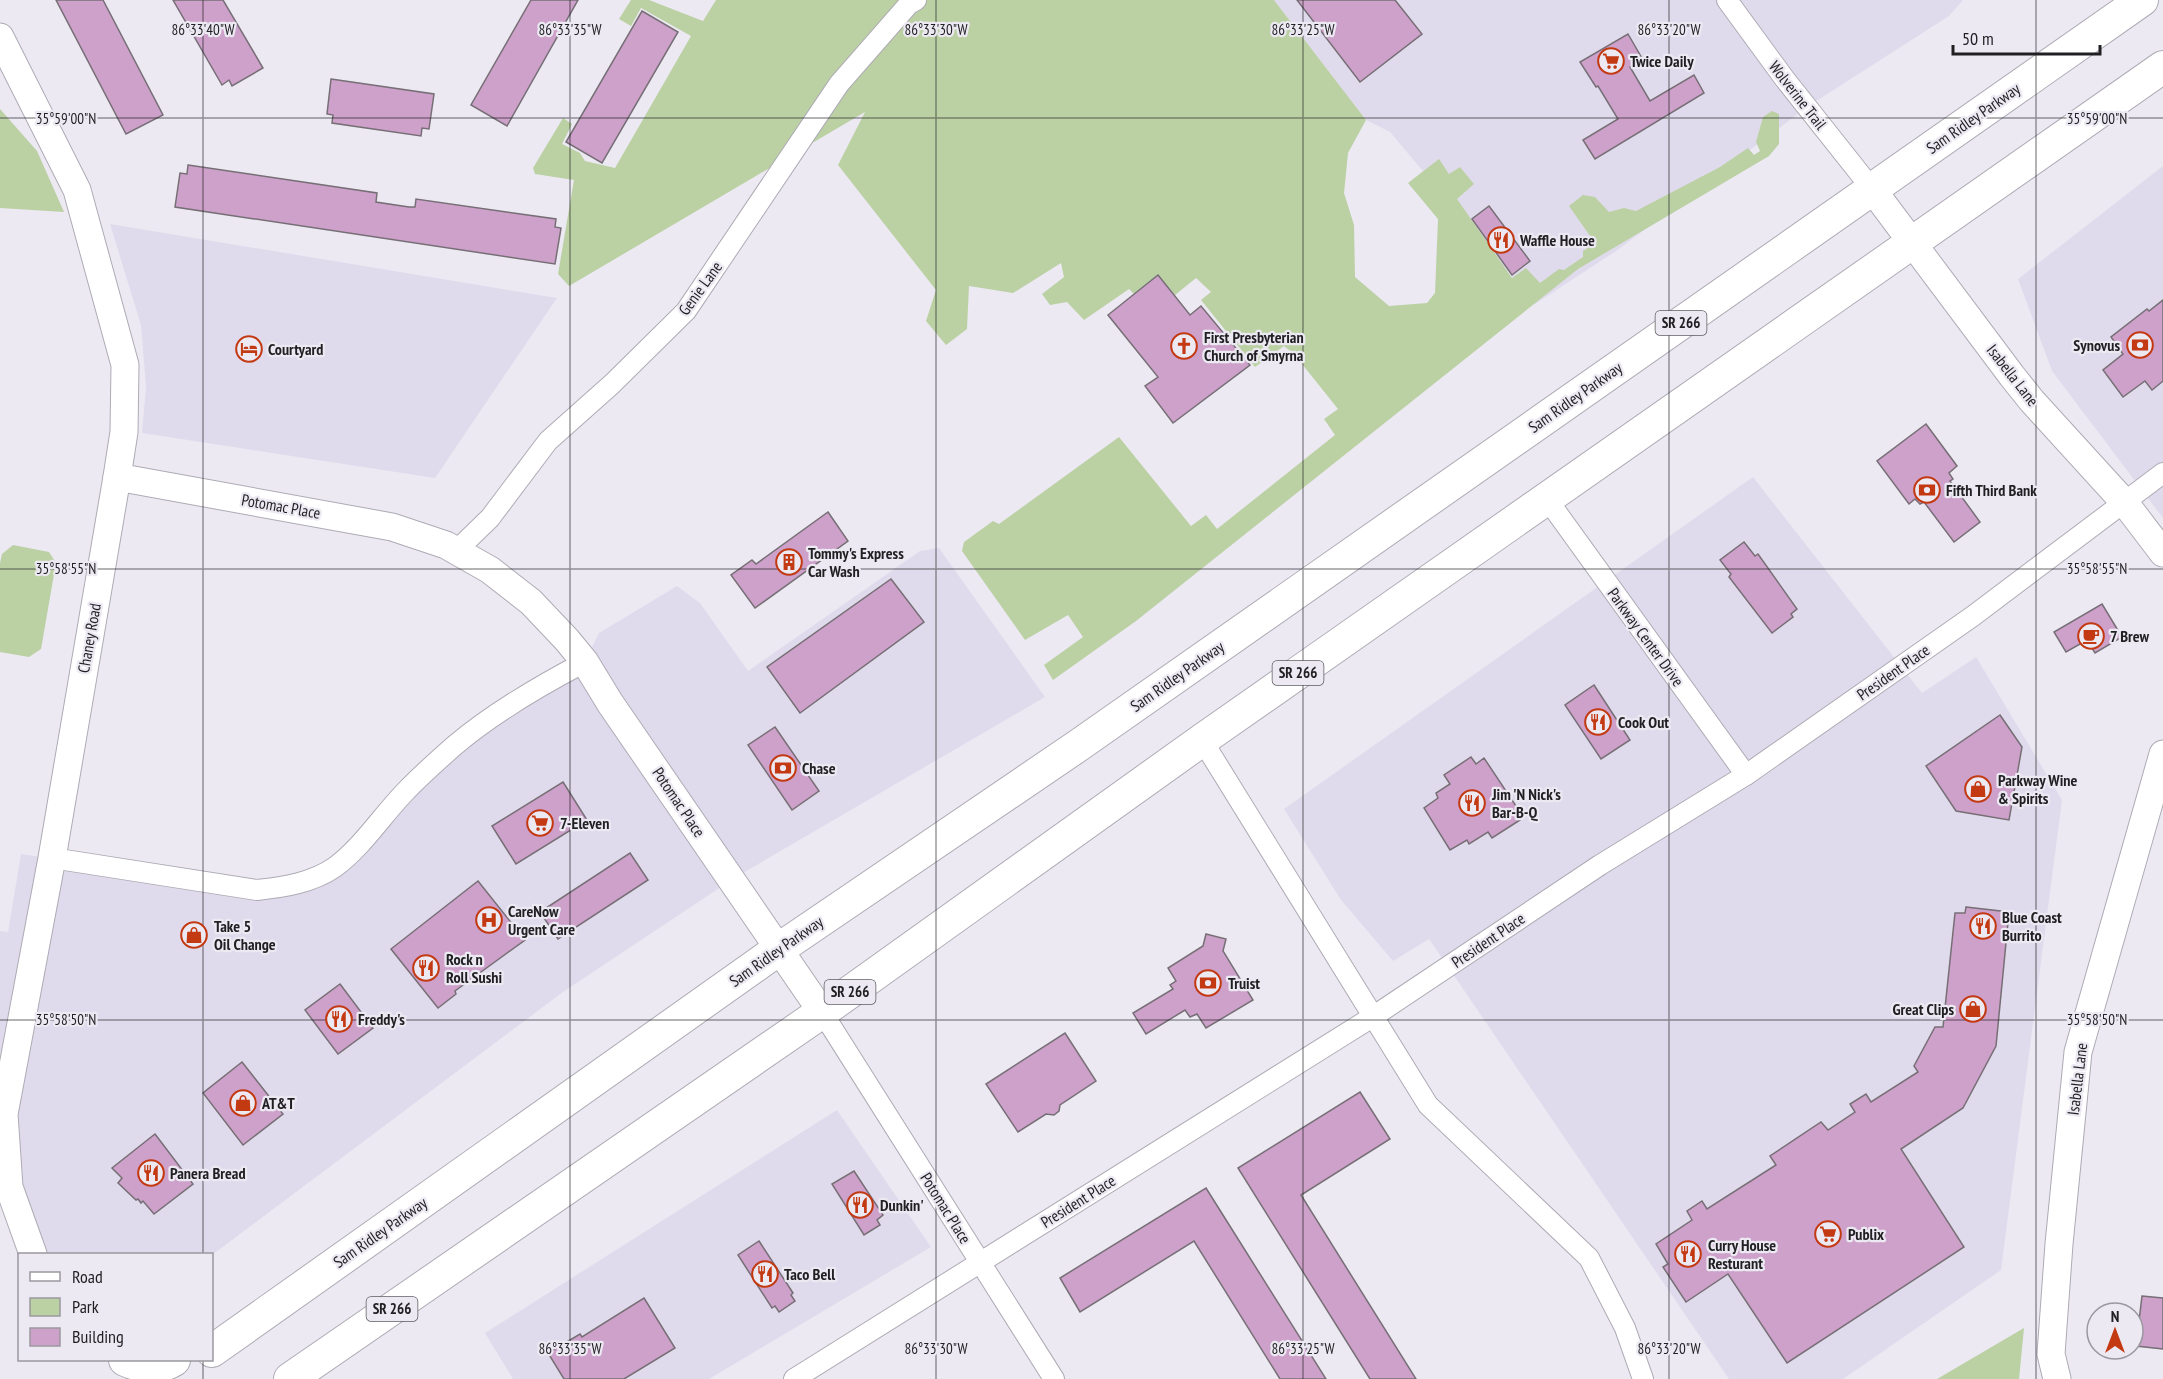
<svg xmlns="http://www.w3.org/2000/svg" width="2163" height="1379" font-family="'PT Sans Narrow',sans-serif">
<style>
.built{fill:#e0dbec}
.green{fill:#bbd1a3}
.building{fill:#cda1ca;stroke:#776f76;stroke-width:1.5}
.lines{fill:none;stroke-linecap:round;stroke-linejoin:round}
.street-casing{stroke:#aeabb5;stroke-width:22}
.secondary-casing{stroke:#aeabb5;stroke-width:29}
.primary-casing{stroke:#aeabb5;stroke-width:34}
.street{stroke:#fff;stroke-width:20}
.secondary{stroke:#fff;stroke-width:27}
.primary{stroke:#fff;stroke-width:32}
.ticks{fill:none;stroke:#201f22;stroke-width:1.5;stroke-opacity:0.45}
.labels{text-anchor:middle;stroke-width:4.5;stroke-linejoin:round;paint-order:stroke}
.shield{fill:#ece9f3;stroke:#5d5c61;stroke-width:1.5}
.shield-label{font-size:15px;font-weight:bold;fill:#201f22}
.poi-label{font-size:16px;font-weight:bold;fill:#201f22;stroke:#ece9f3;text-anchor:start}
.street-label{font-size:16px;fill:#201f22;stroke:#ece9f3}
.ticks-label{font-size:15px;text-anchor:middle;fill:#201f22;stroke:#ece9f3;stroke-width:4.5;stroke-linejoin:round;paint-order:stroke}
</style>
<rect width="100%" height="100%" fill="#ece9f3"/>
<g class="built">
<path d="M1274,0H1963L1949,16L1807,107L1619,249L1535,304L1390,132L1366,120Z"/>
<path d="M2163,166V518L2052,371L2018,279Z"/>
<path d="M110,224L557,298L435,478L142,433L146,387L141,325Z"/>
<path d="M1753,477L1922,693L1976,657L2062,800L2001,1270L1843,1379H1729L1429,939L1393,961L1341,900L1284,809Z"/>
<path d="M939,548L1045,697L736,877L563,992L212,1255L33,1254L0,1115V931L8,932L21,854L257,890L314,878L455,745L585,662L599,633L677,586L700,603L748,671L920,551Z"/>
<path d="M837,1110L931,1247L709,1379H513L485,1333Z"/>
</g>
<g class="green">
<path d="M631,0H649L703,21L716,0H1274L1366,120L1348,153L1344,193L1354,225L1355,277L1389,306L1427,303L1435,293L1438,219L1408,183L1439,159L1449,174L1460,167L1474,184L1457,199L1512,278L1526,268L1540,283L1559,269L1564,270L1583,257V251L1595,243L1569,206L1583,195L1595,197L1609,212L1624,208L1636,211L1720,167L1748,148L1754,155L1760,151L1756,142L1763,117L1772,111L1779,114V144L1769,156L1578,269L1136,621L1053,680L1044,665L1083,637L1068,615L1025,640L962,551L964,542L993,521L999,524L1119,437L1191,526L1206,515L1217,529L1335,435L1324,419L1338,409L1294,354L1284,346L1255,367L1201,300L1211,292L1196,278L1175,295L1158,275L1134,294L1129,289L1084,320L1067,302L1050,305L1042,294L1064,277L1061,263L1013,293L969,286L967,329L946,345L926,321L936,290L838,165L865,112L569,286L558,274L574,180L535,174L533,168L563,118L572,124L562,144L580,153L585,161L615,168L691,36L641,8L631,26L619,19Z"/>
<path d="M0,109L37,151L64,212L0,208Z"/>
<path d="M13,545L49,552L56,563L41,649L29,657L0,652V563L2,554Z"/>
<path d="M2024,1328L2019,1379H1937Z"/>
</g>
<g class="building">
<path d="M56,0H103L163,115L126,134Z"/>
<path d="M173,0H223L263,68L232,86L229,80L222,85Z"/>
<path d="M531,0H578L507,126L471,105Z"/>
<path d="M1297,0H1395L1422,34L1360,82Z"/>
<path d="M642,11L678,32L602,163L566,142Z"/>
<path d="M1628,34L1643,60L1630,67L1650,101L1694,75L1704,93L1595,159L1583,140L1618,119L1598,86L1596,87L1580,62Z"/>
<path d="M331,79L434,94L429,129L422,128L421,136L332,123L333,115L327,114Z"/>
<path d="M188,165L377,193L376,202L409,207H415L416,199L556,219L555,227L561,228L555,264L175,207L180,173L187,174Z"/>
<path d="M1489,206L1530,261L1512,275L1472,219Z"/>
<path d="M1158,275L1190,315L1201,306L1250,365L1173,423L1145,386L1158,377L1108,315Z"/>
<path d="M2163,300V381L2152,390L2145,381L2123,397L2103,370L2123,354L2111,337L2147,309L2149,311Z"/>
<path d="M1926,424L1957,466L1949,473L1953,479L1950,481L1980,522L1954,542L1924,502L1920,504L1915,499L1909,504L1877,461Z"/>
<path d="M828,512L848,541L755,608L731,575L752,560L756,564Z"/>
<path d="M1744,542L1755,556L1758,554L1797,609L1791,614L1793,617L1772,633L1729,577L1731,574L1720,560Z"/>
<path d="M891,579L924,622L800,713L767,667Z"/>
<path d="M2102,604L2122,637L2095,653L2087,640L2066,652L2054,632Z"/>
<path d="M1594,685L1630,740L1601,759L1565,705Z"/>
<path d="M2000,715L2022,747L2009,820L1956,811L1926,766Z"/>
<path d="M775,727L819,791L792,810L748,745Z"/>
<path d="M1471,757L1476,764L1484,758L1522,815L1518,818L1520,820L1492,838L1488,832L1469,844L1467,840L1450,850L1424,808L1438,798L1436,793L1450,784L1444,775Z"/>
<path d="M563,782L587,820L516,864L492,826Z"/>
<path d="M630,853L648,880L558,939L540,912Z"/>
<path d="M478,881L525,940L455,991L456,994L438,1008L391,949Z"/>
<path d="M1966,907L2009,912L1996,1046L1963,1108L1901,1149L1964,1247L1787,1363L1728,1274L1686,1302L1663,1267L1668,1264L1656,1244L1692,1220L1687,1211L1702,1201L1707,1209L1776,1165L1770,1156L1821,1122L1828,1130L1855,1112L1850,1104L1866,1094L1871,1102L1918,1072L1914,1066L1935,1027H1943L1955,913H1965Z"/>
<path d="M1206,934L1226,939L1223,951L1253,1000L1206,1028L1197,1014L1190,1017L1185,1010L1146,1034L1133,1013L1173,989L1170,985L1176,981L1168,968L1203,946Z"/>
<path d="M340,984L373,1028L338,1054L305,1010Z"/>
<path d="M1065,1033L1096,1081L1060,1105L1059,1111L1054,1115L1046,1114L1018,1132L986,1084Z"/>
<path d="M242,1062L283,1114L243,1145L203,1093Z"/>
<path d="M1360,1092L1390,1139L1301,1195L1416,1379H1370L1238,1168Z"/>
<path d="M155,1134L193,1184L154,1214L143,1201L141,1203L138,1199L136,1200L118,1183L122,1178L112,1168Z"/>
<path d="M854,1171L883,1215L877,1220L880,1225L864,1235L832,1184Z"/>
<path d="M1206,1188L1233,1231L1326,1379H1280L1194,1241L1080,1312L1060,1278Z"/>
<path d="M759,1241L793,1293L791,1295L795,1301L779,1312L775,1306L772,1308L738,1255Z"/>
<path d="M2142,1296L2163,1298V1349L2136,1346Z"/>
<path d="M644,1298L675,1348L624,1379H564L548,1353L580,1334L582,1337Z"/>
</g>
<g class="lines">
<g class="street-casing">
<g id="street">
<path d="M1727,0L1784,78L1872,189"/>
<path d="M1547,499L1746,775"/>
<path d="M456,551L490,518L548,441L612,384L686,311L839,84L909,4L916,0"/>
<path d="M1202,740L1428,1105L1589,1258L1625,1328L1643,1379"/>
<path d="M52,858L257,890C284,887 312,883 335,867C362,847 381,817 404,793C419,777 437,761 454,746C493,713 539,686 585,662"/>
<path d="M822,1012L1054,1379"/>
<path d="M794,1379L1374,1016L1600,865L1746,775L1973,616L2163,473"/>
</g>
</g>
<g class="secondary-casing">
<g id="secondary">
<path d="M0,37L77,190L125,365L124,432L117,477L52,858L4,1114L9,1187L33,1254"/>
<path d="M1872,189L2012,376L2032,401L2125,503L2163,553"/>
<path d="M117,477L392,527L446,545L490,570L531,602L567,640L585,662L610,703L822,1012"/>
<path d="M2057,1379L2051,1354L2059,1244L2078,1052L2163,754"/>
</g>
</g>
<g class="primary-casing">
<g id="primary">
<path d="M212,1351L779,949L1079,745L2142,0"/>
<path d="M125,1360C141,1367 158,1370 174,1360"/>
<path d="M290,1379L822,1012L1202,740L2163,67"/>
</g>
</g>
<use href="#street" class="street"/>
<use href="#secondary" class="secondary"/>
<use href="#primary" class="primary"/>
</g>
<path class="ticks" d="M203,0V1254M570,0V1379M936,0V1379M1303,0V1379M1669,0V1379M2036,0V1379M0,118H2163M0,569H2163M0,1020H2163M203,1360V1379"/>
<defs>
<g id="supermarket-ring" transform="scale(1.35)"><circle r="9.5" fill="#ece9f3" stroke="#c33912" stroke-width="1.5"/><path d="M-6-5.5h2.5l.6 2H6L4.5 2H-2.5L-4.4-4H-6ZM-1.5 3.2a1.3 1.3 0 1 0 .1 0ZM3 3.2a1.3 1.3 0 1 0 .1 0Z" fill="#c33912"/></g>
<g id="restaurant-ring" transform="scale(1.35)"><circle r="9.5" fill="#ece9f3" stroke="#c33912" stroke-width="1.5"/><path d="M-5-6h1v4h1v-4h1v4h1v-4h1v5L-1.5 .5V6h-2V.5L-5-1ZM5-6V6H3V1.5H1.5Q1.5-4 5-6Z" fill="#c33912"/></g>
<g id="bank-ring" transform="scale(1.35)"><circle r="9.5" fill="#ece9f3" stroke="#c33912" stroke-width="1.5"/><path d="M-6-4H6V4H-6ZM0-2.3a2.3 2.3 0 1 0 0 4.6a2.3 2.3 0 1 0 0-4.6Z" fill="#c33912"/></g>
<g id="church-ring" transform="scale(1.35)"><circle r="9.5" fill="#ece9f3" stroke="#c33912" stroke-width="1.5"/><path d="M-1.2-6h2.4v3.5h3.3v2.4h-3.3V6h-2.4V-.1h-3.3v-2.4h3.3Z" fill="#c33912"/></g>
<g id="hotel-ring" transform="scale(1.35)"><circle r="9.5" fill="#ece9f3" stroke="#c33912" stroke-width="1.5"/><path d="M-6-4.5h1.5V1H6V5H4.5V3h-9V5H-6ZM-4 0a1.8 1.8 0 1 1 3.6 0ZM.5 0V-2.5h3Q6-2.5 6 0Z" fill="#c33912"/></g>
<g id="building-ring" transform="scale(1.35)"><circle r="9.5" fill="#ece9f3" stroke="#c33912" stroke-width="1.5"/><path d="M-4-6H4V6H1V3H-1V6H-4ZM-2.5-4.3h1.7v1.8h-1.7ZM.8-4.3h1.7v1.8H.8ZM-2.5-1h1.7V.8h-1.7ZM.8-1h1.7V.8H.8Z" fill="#c33912"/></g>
<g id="cafe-ring" transform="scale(1.35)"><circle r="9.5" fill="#ece9f3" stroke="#c33912" stroke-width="1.5"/><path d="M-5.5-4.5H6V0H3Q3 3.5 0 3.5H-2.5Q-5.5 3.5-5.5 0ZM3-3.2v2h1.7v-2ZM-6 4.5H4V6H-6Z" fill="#c33912"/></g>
<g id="shop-ring" transform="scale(1.35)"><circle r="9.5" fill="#ece9f3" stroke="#c33912" stroke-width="1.5"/><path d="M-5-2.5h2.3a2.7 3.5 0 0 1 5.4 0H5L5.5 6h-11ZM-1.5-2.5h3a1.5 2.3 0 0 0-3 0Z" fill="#c33912"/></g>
<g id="hospital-ring" transform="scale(1.35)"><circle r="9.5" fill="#ece9f3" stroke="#c33912" stroke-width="1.5"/><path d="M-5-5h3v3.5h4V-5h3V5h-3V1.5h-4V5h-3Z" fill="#c33912"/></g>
</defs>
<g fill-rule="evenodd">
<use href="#supermarket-ring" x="1611" y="61"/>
<use href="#restaurant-ring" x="1501" y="240"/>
<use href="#bank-ring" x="2140" y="345"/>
<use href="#church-ring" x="1184" y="346"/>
<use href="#hotel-ring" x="249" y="349"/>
<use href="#bank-ring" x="1927" y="490"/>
<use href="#building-ring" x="789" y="562"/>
<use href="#cafe-ring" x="2091" y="636"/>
<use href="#restaurant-ring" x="1598" y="722"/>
<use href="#bank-ring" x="783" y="768"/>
<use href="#shop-ring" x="1978" y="789"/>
<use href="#restaurant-ring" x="1472" y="803"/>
<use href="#supermarket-ring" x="540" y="823"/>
<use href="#hospital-ring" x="489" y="920"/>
<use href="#restaurant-ring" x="1983" y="926"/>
<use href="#shop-ring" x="194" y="935"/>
<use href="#restaurant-ring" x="426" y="968"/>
<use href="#bank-ring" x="1208" y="983"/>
<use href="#shop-ring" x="1973" y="1009"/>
<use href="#restaurant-ring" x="339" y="1019"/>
<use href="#shop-ring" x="243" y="1103"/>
<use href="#restaurant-ring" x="151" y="1173"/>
<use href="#restaurant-ring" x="860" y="1205"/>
<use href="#supermarket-ring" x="1828" y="1234"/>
<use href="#restaurant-ring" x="1688" y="1254"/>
<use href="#restaurant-ring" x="765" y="1274"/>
</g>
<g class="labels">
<g class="shield">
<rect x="1655.5" y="311" width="51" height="24" rx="4.5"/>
<rect x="1272.5" y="661" width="51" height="24" rx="4.5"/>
<rect x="824.5" y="980" width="51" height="24" rx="4.5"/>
<rect x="366.5" y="1297" width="51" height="24" rx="4.5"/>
</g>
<g class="shield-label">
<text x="1681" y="328">SR 266</text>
<text x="1298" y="678">SR 266</text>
<text x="850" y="997">SR 266</text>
<text x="392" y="1314">SR 266</text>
</g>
<g class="poi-label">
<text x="1630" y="67">Twice Daily</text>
<text x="1520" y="246">Waffle House</text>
<text x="1204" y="343">First Presbyterian<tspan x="1204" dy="18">Church of Smyrna</tspan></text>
<text x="2120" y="351" text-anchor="end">Synovus</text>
<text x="268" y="355">Courtyard</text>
<text x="1946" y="496">Fifth Third Bank</text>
<text x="808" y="559">Tommy's Express<tspan x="808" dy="18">Car Wash</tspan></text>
<text x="2110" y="642">7 Brew</text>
<text x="1618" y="728">Cook Out</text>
<text x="802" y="774">Chase</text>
<text x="1998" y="786">Parkway Wine<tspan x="1998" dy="18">&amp; Spirits</tspan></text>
<text x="1492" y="800">Jim 'N Nick's<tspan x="1492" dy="18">Bar-B-Q</tspan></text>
<text x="560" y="829">7-Eleven</text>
<text x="508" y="917">CareNow<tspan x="508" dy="18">Urgent Care</tspan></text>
<text x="2002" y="923">Blue Coast<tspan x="2002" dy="18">Burrito</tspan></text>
<text x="214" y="932">Take 5<tspan x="214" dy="18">Oil Change</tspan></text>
<text x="446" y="965">Rock n<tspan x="446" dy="18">Roll Sushi</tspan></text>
<text x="1228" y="989">Truist</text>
<text x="1954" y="1015" text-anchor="end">Great Clips</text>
<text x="358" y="1025">Freddy's</text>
<text x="262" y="1109">AT&amp;T</text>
<text x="170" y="1179">Panera Bread</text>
<text x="880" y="1211">Dunkin'</text>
<text x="1848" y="1240">Publix</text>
<text x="1708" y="1251">Curry House<tspan x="1708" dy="18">Resturant</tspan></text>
<text x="784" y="1280">Taco Bell</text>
</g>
<g class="street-label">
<text transform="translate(1798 95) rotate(52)" y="6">Wolverine Trail</text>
<text transform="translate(1973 118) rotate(-35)" y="6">Sam Ridley Parkway</text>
<text transform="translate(700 288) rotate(-54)" y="6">Genie Lane</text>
<text transform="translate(2013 375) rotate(52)" y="6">Isabella Lane</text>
<text transform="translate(1575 397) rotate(-35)" y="6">Sam Ridley Parkway</text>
<text transform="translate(281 506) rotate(10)" y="6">Potomac Place</text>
<text transform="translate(1646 637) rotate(54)" y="6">Parkway Center Drive</text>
<text transform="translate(89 638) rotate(-80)" y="6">Chaney Road</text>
<text transform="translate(1893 672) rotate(-35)" y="6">President Place</text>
<text transform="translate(1177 676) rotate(-35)" y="6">Sam Ridley Parkway</text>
<text transform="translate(679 802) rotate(56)" y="6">Potomac Place</text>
<text transform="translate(1488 940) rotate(-34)" y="6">President Place</text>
<text transform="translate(776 951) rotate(-35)" y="6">Sam Ridley Parkway</text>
<text transform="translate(2077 1079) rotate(-83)" y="6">Isabella Lane</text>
<text transform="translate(1078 1201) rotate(-32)" y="6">President Place</text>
<text transform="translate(946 1208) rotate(58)" y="6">Potomac Place</text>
<text transform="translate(380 1232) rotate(-35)" y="6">Sam Ridley Parkway</text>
</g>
</g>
<g class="ticks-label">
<text x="203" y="35">86°33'40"W</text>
<text x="570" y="35">86°33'35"W</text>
<text x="936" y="35">86°33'30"W</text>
<text x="1303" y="35">86°33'25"W</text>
<text x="1669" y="35">86°33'20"W</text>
<text x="66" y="124">35°59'00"N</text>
<text x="2097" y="124">35°59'00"N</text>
<text x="66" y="574">35°58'55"N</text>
<text x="2097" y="574">35°58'55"N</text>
<text x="66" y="1025">35°58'50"N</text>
<text x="2097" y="1025">35°58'50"N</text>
<text x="570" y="1354">86°33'35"W</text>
<text x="936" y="1354">86°33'30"W</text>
<text x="1303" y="1354">86°33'25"W</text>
<text x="1669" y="1354">86°33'20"W</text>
</g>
<rect x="18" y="1253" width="195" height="108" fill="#ece9f3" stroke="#9a989f" stroke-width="1.5"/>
<rect x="30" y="1272" width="30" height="9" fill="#ffffff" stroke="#9a989f" stroke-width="1.5"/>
<text x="72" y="1283" font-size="18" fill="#201f22">Road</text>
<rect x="30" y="1298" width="30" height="18" fill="#bbd1a3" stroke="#9a989f" stroke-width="1.5"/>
<text x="72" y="1313" font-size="18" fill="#201f22">Park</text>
<rect x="30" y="1328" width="30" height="18" fill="#cda1ca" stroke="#9a989f" stroke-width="1.5"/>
<text x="72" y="1343" font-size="18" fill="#201f22">Building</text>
<g transform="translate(2115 1331)"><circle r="28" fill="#ece9f3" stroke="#9a989f" stroke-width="1.5"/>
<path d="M0-4.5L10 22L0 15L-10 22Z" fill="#c33912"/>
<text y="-9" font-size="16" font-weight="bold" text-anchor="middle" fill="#201f22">N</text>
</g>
<path d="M1953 45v9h147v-9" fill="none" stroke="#201f22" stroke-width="3"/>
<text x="1962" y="45" font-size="18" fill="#201f22" stroke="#ece9f3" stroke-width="4.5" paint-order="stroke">50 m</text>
</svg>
